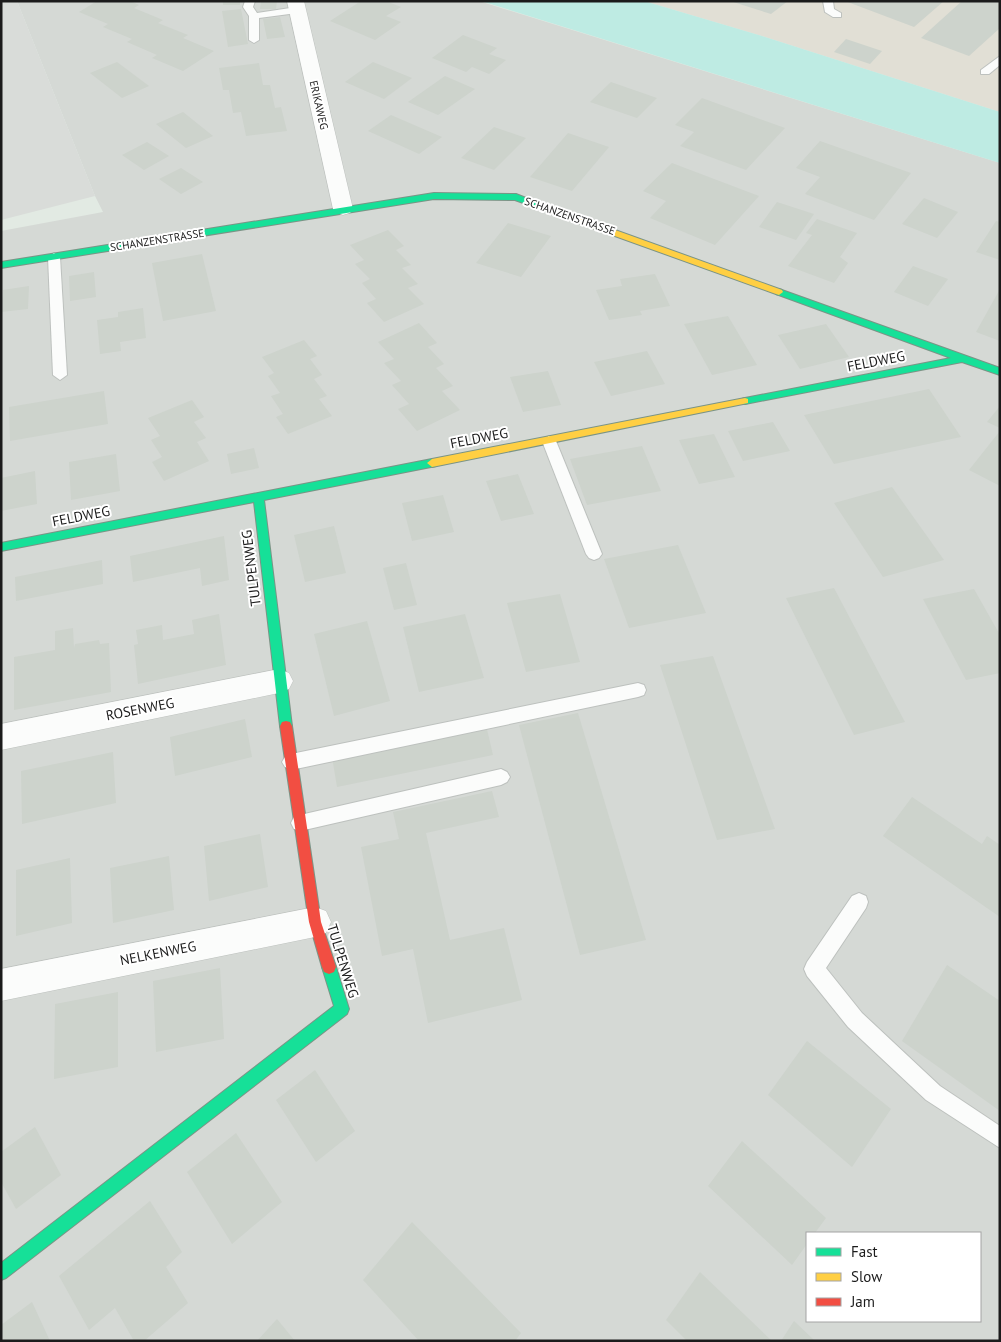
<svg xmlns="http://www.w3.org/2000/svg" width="1001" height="1342" font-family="'PT Sans',sans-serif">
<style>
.residential{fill:#d5d9d5;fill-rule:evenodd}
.industrial{fill:#e1dfd5}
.grass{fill:#beebe3}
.parking{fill:#d9dcd9}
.building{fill:#cdd3cc}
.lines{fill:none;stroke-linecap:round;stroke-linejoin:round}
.lane-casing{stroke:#bdc1be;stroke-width:2}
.street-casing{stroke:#bdc1be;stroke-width:1}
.fast-casing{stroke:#7b9486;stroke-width:2}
.slow-casing{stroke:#7b9486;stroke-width:2}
.jam-casing{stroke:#7b9486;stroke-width:2}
.lane{fill:#fbfcfb;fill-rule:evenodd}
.street{fill:#fbfcfb;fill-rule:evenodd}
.fast{fill:#16e098;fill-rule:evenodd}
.slow{fill:#ffcf43;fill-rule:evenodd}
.jam{fill:#f24e42;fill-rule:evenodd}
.labels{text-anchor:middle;stroke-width:4;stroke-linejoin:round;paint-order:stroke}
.far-street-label{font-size:11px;fill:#1b1b1b;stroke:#fff}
.street-label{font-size:14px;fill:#1b1b1b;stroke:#fff}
</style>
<rect width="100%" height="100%" fill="#e2eae3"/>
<path class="residential" d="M17,1H479L1000,163V1341H1V231L103,212L95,196ZM807,1233H980V1321H807Z"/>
<path class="industrial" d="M644,1H1000V112L762,36Z"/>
<path class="grass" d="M481,1H644L762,36L1000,112V163Z"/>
<path class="parking" d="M1,1H17L95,196L1,220Z"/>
<g class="building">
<path d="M97,1H130L139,5L134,8L163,20L158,23L188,35L183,38L214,51L183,71L152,58L157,55L127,42L132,39L103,27L108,24L79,12Z"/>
<rect x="223" y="1" width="17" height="4"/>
<path d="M261,1H277L276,9H260Z"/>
<path d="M361,1H386L401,7L386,16L401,22L375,40L330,21Z"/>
<path d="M730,1H788L771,14Z"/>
<path d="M845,1H944L914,27Z"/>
<path d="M962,1H1000V28L969,56L921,38Z"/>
<path d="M241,9L248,44L228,47L222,11Z"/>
<path d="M280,17L285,37L267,39L263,19Z"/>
<path d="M463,35L497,48L489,54L506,60L489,74L472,67L466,72L432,58Z"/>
<path d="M846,39L882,51L870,64L834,52Z"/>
<path d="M117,62L149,86L122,98L90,73Z"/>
<path d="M373,62L412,78L384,99L345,82Z"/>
<path d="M259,63L263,85H270L275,108L281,107L287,131L246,136L241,112L233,113L229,90H223L219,68Z"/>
<path d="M445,76L475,89L438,115L408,102Z"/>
<path d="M611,82L657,98L637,118L590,102Z"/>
<path d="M702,98L785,128L746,170L680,146L694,132L675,125Z"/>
<path d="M183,112L213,136L186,148L156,124Z"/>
<path d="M391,115L442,137L419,154L368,131Z"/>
<path d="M494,127L526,138L494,170L461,158Z"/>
<path d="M568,133L609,147L572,191L530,177Z"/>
<path d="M820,141L911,173L874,220L805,194L820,177L796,168Z"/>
<path d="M147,142L169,156L144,170L122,155Z"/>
<path d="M672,163L759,196L715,245L650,218L666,201L643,191Z"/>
<path d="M181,168L203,182L181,194L159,179Z"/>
<path d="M924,198L958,212L937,238L902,224Z"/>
<path d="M777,202L814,214L796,240L759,227Z"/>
<path d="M817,219L857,233L840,257L848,263L834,283L788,266L812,235L806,233Z"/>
<path d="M996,221L1000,222V260L976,252Z"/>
<path d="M508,223L551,236L521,277L476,263Z"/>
<path d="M388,230L404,246L396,250L411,265L402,268L418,284L408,288L424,304L384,322L367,303L376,299L362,283L370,279L355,264L364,260L350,245Z"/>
<path d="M202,254L216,311L163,321L152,263Z"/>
<path d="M913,266L948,279L928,306L894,292Z"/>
<path d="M94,272L96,297L70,301L69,276Z"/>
<path d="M655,274L670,306L640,311L642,315L609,320L596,290L622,286L620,279Z"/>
<path d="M29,286L28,309L1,312L3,290Z"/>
<path d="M1000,289V341L976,332Z"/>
<path d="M143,308L146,338L120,342L121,351L100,354L97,320L118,317V312Z"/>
<path d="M728,316L757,365L712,375L684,324Z"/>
<path d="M419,323L437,343L428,347L444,364L436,368L453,386L442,391L460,410L417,431L398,409L409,404L392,385L401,381L384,363L394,359L378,342Z"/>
<path d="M826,324L849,357L800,369L778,335Z"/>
<path d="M304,340L317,356L310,359L322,375L314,379L327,396L319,399L332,416L288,434L276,417L283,414L271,396L280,393L268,376L274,373L262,357Z"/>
<path d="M647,351L665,384L611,396L594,362Z"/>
<path d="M548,371L561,405L523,412L510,377Z"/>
<path d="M929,389L961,437L834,464L804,415Z"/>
<path d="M104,391L108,424L10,441L9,407Z"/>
<path d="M192,400L204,417L194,422L206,438L197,442L209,461L164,481L152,462L162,457L151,440L160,436L148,418Z"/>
<path d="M1000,406V428L987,422Z"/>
<path d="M773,422L790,451L743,461L728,431Z"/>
<path d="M1000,431V486L969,470Z"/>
<path d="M714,434L735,477L699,484L679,440Z"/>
<path d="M642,446L661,491L587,505L570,459Z"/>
<path d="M254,448L259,468L231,474L227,454Z"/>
<path d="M116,454L120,491L71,500L69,462Z"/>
<path d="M35,471L37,504L1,511V478Z"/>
<path d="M518,474L534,514L501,521L486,481Z"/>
<path d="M892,487L944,560L883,577L834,503Z"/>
<path d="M443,495L454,532L412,541L402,503Z"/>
<path d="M334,526L346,573L305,582L294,535Z"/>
<path d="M224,536L229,580L202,586L200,568L133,582L130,556Z"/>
<path d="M678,545L706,613L629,628L604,559Z"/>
<path d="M102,560L103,584L16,601L15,577Z"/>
<path d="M406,563L417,605L394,610L383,568Z"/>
<path d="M834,588L890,694L905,722L854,735L786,598Z"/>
<path d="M974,589L1000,635V673L966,680L923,599Z"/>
<path d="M560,594L580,662L526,672L507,603Z"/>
<path d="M219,614L226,665L138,684L134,645L138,644L136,630L162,625L163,640L194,634L192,620Z"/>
<path d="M465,614L484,678L419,692L403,627Z"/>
<path d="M367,621L390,701L334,716L314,634Z"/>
<path d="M73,628L74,648L75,644L99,640L100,644L109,643L111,692L14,710V657L55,650V631Z"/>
<path d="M713,656L775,829L717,840L660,665Z"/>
<path d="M578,713L646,940L580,955L519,725Z"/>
<path d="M245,719L252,757L175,776L170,737Z"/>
<path d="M486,725L493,755L337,787L332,757Z"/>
<path d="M113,752L116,803L22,824L21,771Z"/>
<path d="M492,791L499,817L426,833L450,940L504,928L522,1000L428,1023L413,949L382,956L361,847L399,839L393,812Z"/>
<path d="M912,797L982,844L987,836L1000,845V917L883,836Z"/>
<path d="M260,834L268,887L209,901L204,846Z"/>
<path d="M169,856L174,910L113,923L110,868Z"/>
<path d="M70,858L72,923L16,936V870Z"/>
<path d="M947,965L1000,1001V1111L902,1041Z"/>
<path d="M220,968L224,1039L156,1052L153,981Z"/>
<path d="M118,992V1067L54,1079L55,1004Z"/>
<path d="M807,1041L891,1109L852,1167L768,1095Z"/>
<path d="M315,1070L355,1131L316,1162L276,1100Z"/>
<path d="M35,1127L61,1175L16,1209L1,1182V1152Z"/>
<path d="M236,1133L282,1202L232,1244L187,1172Z"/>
<path d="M742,1141L826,1218L815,1233H807V1244L792,1265L708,1186Z"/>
<path d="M150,1201L182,1252L166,1267L188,1303L144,1341H134L115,1308L89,1330L59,1276Z"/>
<path d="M412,1222L521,1333L515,1341H419L363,1280Z"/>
<path d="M700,1272L772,1341H687L666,1320Z"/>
<path d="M32,1302L50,1341H1V1325Z"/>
<path d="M277,1319L295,1341H257Z"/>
<path d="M794,1321L815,1341H781Z"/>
</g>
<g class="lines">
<g class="lane-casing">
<g id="lane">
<path d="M245,1H255L253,7L257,13L297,7L302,10L297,13L259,18V40L254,43L249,40V16L243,7Z"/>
<path d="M823,1H833L834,9L841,13V17H833L825,12Z"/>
<path d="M1000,56V65L989,74H981V70Z"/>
<path d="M54,253L60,257L67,375L60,380L53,375L48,257Z"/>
<path d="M549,436L556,441L602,554L599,558L594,560L589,558L586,554L542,441Z"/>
<path d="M638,683L644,685L646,690L644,695L638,697L291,770L285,767L282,762L285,757L291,754Z"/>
<path d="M501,769L507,772L510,777L507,782L501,785L300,831L294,829L291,823L294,817L300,815Z"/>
<path d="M859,893L866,896L868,902L866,908L826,968L862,1013L940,1086L1000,1126V1148L926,1100L848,1027L807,976L804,969L807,962L852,896Z"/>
</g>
</g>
<g class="street-casing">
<g id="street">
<path d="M287,1H304L353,209L350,213L343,215L336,213L333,209Z"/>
<path d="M279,669L289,673L293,681L289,689L279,693L1,750V724Z"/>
<path d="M315,907L326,911L331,922L326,933L315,937L1,1001V969Z"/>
</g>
</g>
<g class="fast-casing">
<g id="fast">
<path d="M434,193L516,194L569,215L568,217H562L515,200L434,199L1,268V262Z"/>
<path d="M779,289L1000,368V375L962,362L745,404L742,403V399L745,398L951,358L776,294V290Z"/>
<path d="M432,459L437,463L436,466L264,500L292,726L290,730L286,731L282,730L280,726L254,502L1,551V543Z"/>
<path d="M329,960L334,962L336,967L349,1009L347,1014L6,1278L1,1280V1263L334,1006L322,967L324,962Z"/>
</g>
</g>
<g class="slow-casing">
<g id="slow">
<path d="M565,212L782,290L783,292L779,295L776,294L562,217L561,215Z"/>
<path d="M745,398L748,399V403L432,467L427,463L432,459Z"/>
</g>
</g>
<g class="jam-casing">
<path id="jam" d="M286,721L290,722L292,726L321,922L336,967L334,972L329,974L324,972L322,967L309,922L280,726L282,722Z"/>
</g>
<use href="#lane" class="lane"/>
<use href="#street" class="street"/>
<use href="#fast" class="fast"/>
<use href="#slow" class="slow"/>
<use href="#jam" class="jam"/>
</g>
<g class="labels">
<g class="far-street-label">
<text transform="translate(319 105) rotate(77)" y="4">ERIKAWEG</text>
<text transform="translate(570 216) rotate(19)" y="4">SCHANZENSTRASSE</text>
<text transform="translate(157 240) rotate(-9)" y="4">SCHANZENSTRASSE</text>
</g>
<g class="street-label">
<text transform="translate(876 361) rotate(-11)" y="5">FELDWEG</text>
<text transform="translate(479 438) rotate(-11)" y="5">FELDWEG</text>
<text transform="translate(81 516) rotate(-11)" y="5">FELDWEG</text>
<text transform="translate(251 568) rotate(-97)" y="5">TULPENWEG</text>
<text transform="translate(140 709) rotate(-11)" y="5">ROSENWEG</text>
<text transform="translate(158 953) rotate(-11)" y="5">NELKENWEG</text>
<text transform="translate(343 961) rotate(73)" y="5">TULPENWEG</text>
</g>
</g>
<rect width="1001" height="1342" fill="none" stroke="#1b1b1b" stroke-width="5"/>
<rect x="806" y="1232" width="175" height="90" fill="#ffffff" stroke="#a4a4a4"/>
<rect x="816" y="1248" width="25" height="8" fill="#16e098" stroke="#a4a4a4"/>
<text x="851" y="1257" font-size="15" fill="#1b1b1b">Fast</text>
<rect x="816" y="1273" width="25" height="8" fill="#ffcf43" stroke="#a4a4a4"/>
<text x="851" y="1282" font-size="15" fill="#1b1b1b">Slow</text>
<rect x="816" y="1298" width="25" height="8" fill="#f24e42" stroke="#a4a4a4"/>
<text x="851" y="1307" font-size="15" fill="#1b1b1b">Jam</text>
</svg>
